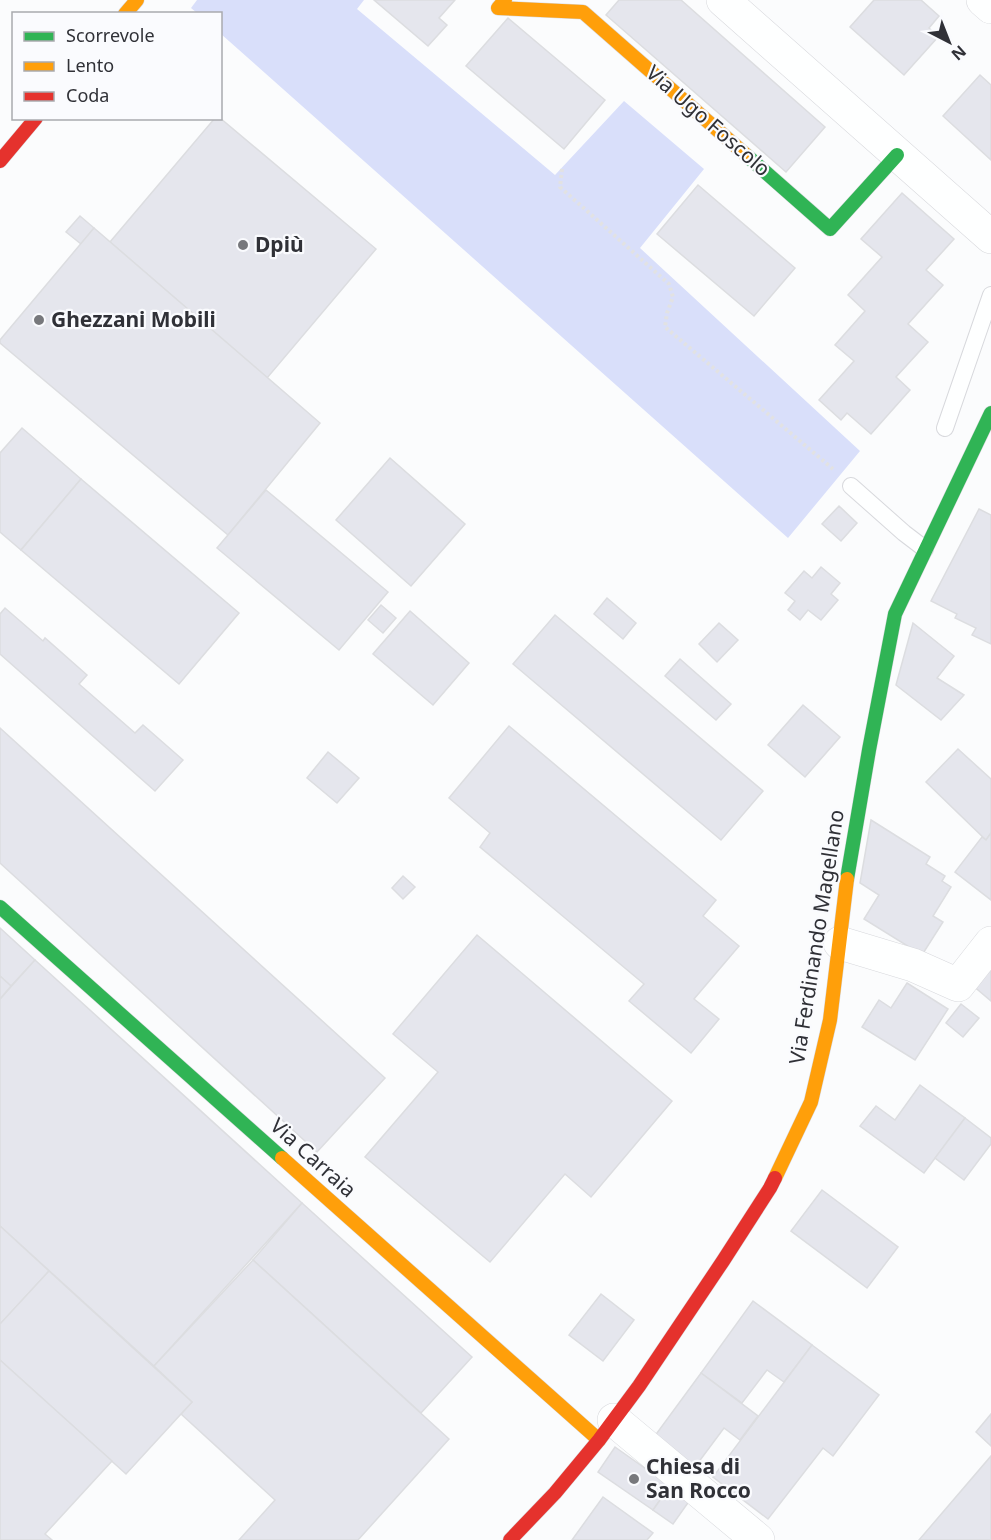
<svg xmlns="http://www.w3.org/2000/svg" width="991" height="1540" font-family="'Noto Sans',sans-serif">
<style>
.green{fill:#d9dffa}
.building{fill:#e5e6ed;stroke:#dcdde0;stroke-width:1.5}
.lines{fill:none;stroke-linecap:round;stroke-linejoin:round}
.lane-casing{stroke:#d8d9dd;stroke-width:18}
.street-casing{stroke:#d8d9dd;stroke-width:34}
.fast-casing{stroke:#d8d9dd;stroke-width:15}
.slow-casing{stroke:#d8d9dd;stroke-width:15}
.jam-casing{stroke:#d8d9dd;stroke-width:15}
.path{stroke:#e2e2e3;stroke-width:4;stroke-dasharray:3 3;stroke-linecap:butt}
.lane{stroke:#feffff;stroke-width:16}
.street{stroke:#feffff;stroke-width:33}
.fast{stroke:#30b455;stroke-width:14}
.slow{stroke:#ff9f0a;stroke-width:14}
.jam{stroke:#e5322d;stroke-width:14}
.poi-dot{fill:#77787c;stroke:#fafbfe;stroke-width:2}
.labels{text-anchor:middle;stroke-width:4.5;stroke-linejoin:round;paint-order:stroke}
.street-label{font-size:21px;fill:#303137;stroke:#fafbfe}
.poi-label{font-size:21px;font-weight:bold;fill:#303137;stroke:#fafbfe;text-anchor:start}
</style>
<rect width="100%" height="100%" fill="#fbfcfd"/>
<path class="green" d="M197,0H364L357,9L555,175L624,101L704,169L640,248L860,451L788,538L221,34L220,14L197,13L191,8Z"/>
<g class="building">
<path d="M374,0H455L439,18L447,25L428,46Z"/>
<path d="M619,0H681L825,127L786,172L606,15Z"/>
<path d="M874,0H921L939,16L929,28L938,37L904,75L850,27Z"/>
<path d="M508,18L605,100L564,149L466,66Z"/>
<path d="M980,75L991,85V160L943,116Z"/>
<path d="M215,118H220L376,249L267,378L110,242Z"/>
<path d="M698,185L795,268L754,316L657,234Z"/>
<path d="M902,193L954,239L926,270L943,285L908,324L928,342L896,377L910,390L871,434L847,413L841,420L819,400L854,361L835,345L865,311L848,295L882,257L861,239Z"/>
<path d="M80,216L94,228L81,244L66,232Z"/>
<path d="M94,228L320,423L228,535L0,343V340Z"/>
<path d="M22,428L81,479L21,550L0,532V453Z"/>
<path d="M390,458L465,524L411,586L336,520Z"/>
<path d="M81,479L239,613L179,684L21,550Z"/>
<path d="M266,490L388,592L339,650L217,548Z"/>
<path d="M839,506L857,523L841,541L822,524Z"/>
<path d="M979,509L991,515V644L972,635L976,628L955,618L957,614L931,601Z"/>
<path d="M821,567L840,583L831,594L838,600L821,620L808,610L800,620L788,610L795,601L785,593L804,571L812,578Z"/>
<path d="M607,598L636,623L623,639L594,614Z"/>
<path d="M381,605L396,618L383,633L368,620Z"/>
<path d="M5,608L43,641L45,638L87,675L79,684L135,733L143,725L183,760L155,791L0,654V614Z"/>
<path d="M410,611L469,663L433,705L373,654Z"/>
<path d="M555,615L763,791L721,840L513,664Z"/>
<path d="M719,623L738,640L717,662L699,644Z"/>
<path d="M913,623L954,656L937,678L964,695L941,720L896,685Z"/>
<path d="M680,659L731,704L716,720L665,676Z"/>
<path d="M803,705L840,737L805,777L768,745Z"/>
<path d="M509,726L716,900L703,916L739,946L694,999L719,1019L691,1053L629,1001L644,984L480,847L490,833L449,798Z"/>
<path d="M0,728L385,1078L317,1152L0,863Z"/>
<path d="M958,749L991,779V833L986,840L926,782Z"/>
<path d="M328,752L359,778L337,803L307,778Z"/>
<path d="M871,820L930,857L926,864L945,876L942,881L951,887L933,916L943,922L922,955L864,919L879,895L860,883Z"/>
<path d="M991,833V900L955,872L982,837L986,840Z"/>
<path d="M403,876L415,887L403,899L392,888Z"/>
<path d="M0,928L35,960L11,986L0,976Z"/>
<path d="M477,935L672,1101L591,1197L565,1174L490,1262L365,1157L438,1072L393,1034Z"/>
<path d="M35,960L302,1203L154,1366L0,1226V999Z"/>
<path d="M991,962V1001L972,985Z"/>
<path d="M0,976L11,986L0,999Z"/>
<path d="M907,983L948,1009L915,1060L862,1027L879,1000L891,1008Z"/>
<path d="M961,1004L979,1018L963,1037L946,1023Z"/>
<path d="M920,1085L965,1118L924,1173L860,1126L876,1106L895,1120Z"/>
<path d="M965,1118L991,1138V1144L964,1180L935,1158Z"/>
<path d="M822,1190L898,1247L867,1288L791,1231Z"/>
<path d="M302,1203L472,1357L421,1413L253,1260Z"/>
<path d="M0,1226L49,1271L0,1324Z"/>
<path d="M253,1260L449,1439L358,1540H239L275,1500L181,1414L192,1402L154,1366Z"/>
<path d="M49,1271L192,1402L126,1474L0,1360V1324Z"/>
<path d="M601,1294L634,1320L603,1361L569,1335Z"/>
<path d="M753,1301L812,1345L784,1382L767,1370L742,1403L701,1373Z"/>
<path d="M812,1345L879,1395L833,1456L823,1448L768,1519L713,1477Z"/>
<path d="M0,1360L112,1461L45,1534L52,1540H0Z"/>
<path d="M701,1373L758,1416L740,1440L724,1428L695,1467L654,1437Z"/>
<path d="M991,1414V1446L976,1432Z"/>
<path d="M615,1447L670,1486L653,1510L598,1472Z"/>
<path d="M991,1456V1540H919Z"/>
<path d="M670,1486L690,1500L673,1524L653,1510Z"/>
<path d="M603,1497L653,1533L647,1540H572Z"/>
</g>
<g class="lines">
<g class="lane-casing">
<g id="lane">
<path d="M945,428L991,295"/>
<path d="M851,486L904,533L925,549"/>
</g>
</g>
<g class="street-casing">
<g id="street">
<path d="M723,0L991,237"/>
<path d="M983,0L991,7"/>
<path d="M840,943L913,965L958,985L991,943"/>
<path d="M614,1420L758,1540"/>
</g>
</g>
<g class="fast-casing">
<g id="fast">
<path d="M746,155L830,229L897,155"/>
<path d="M847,879L869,750L895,614L991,413"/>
<path d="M0,907L282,1158"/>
</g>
</g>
<g class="slow-casing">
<g id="slow">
<path d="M505,0L498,8L583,12L746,155"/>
<path d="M125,14L137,0"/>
<path d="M282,1158L599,1440"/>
<path d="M775,1178L811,1102L830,1020L847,879"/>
</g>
</g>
<g class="jam-casing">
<g id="jam">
<path d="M0,161L36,118"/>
<path d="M510,1540L555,1493L599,1440L639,1386L723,1261L770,1188L775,1178"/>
</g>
</g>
<path class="path" d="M562,169L560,187L669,284L673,297L667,313L665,327L833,469"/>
<use href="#lane" class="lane"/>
<use href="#street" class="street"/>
<use href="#fast" class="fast"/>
<use href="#slow" class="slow"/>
<use href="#jam" class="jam"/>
</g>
<g class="poi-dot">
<circle cx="243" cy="245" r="6"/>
<circle cx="39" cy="320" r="6"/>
<circle cx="634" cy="1479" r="6"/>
</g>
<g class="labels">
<g class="street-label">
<text transform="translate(708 121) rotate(41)" y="7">Via Ugo Foscolo</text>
<text transform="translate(817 937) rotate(-81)" y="7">Via Ferdinando Magellano</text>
<text transform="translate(313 1158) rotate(42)" y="7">Via Carraia</text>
</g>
<g class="poi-label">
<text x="255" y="252">Dpiù</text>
<text x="51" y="327">Ghezzani Mobili</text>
<text x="646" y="1474">Chiesa di<tspan x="646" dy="24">San Rocco</tspan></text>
</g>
</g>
<rect x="12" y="12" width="210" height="108" fill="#fafbfe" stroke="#a9aaae" stroke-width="1.5"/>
<rect x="24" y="32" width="30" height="9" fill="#30b455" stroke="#a9aaae" stroke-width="1.5"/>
<text x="66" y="42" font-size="18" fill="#303137">Scorrevole</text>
<rect x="24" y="62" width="30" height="9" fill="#ff9f0a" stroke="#a9aaae" stroke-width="1.5"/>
<text x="66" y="72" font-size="18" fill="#303137">Lento</text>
<rect x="24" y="92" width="30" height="9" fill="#e5322d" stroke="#a9aaae" stroke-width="1.5"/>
<text x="66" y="102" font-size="18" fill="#303137">Coda</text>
<g transform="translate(949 42) rotate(138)" stroke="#fafbfe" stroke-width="4.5" paint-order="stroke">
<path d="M0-4.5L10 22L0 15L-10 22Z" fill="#303137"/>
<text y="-9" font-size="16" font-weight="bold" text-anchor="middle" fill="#303137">N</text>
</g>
</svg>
